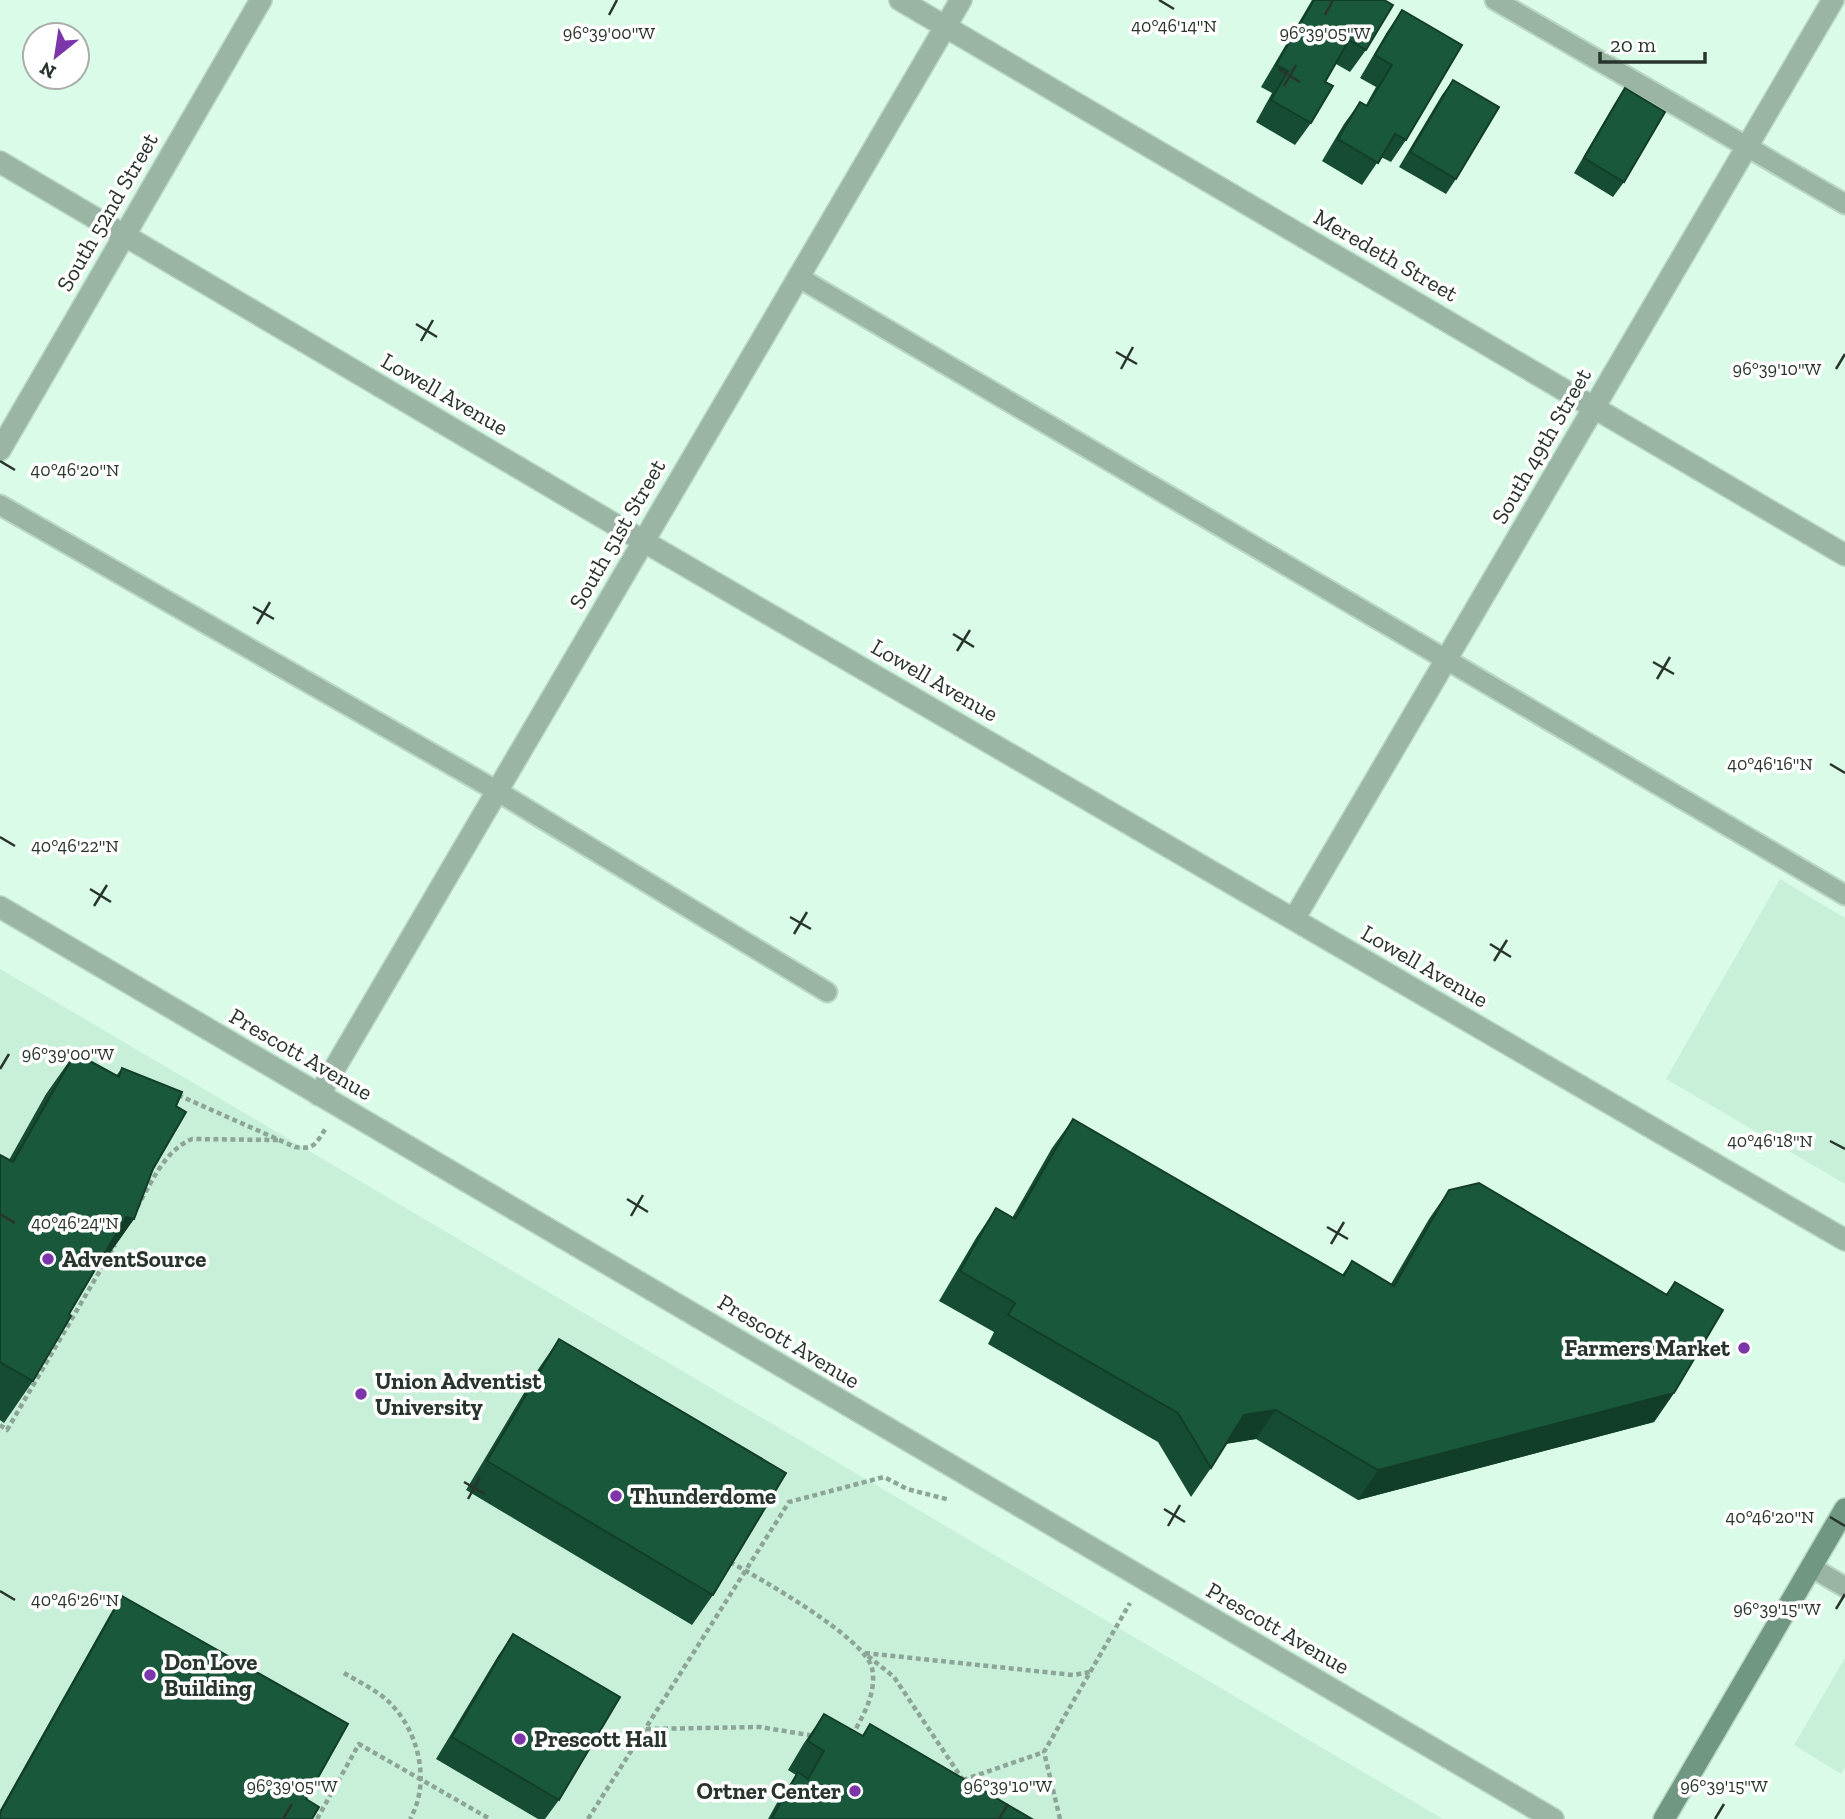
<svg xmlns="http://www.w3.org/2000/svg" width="1845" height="1819" font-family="'Zilla Slab',serif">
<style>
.built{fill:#c8f0d8}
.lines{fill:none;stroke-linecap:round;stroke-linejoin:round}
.lane-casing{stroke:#b9d7c6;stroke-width:23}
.street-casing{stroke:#b9d7c6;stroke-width:24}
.secondary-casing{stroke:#b9d7c6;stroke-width:24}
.path{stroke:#8ca596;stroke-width:4.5;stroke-dasharray:5 3.5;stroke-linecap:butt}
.lane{stroke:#9bb5a5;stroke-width:19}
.street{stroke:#9bb5a5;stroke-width:21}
.secondary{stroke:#709781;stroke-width:21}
.wall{fill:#164c33}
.shaded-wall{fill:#123e29}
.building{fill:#1a583b;stroke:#123e29;stroke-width:2}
.ticks{fill:none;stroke:#28352d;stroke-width:2.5}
.poi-dot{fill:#7c36a9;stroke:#fff;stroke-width:2.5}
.labels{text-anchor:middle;stroke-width:7;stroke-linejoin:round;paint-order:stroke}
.street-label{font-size:23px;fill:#28352d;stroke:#fff}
.poi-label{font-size:23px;font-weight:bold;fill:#28352d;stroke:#fff;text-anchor:start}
.ticks-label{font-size:18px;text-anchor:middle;fill:#28352d;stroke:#fff;stroke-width:7;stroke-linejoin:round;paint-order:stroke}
</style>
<rect width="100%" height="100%" fill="#d9fbe7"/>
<g class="built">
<path d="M1780,879L1845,918V1184L1666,1079Z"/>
<path d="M0,969L1443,1819H0Z"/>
<path d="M1845,1658V1767L1841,1774L1794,1745Z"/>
</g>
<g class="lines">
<g class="lane-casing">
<g id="lane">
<path d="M1495,0L1845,204"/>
<path d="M798,277L1845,895"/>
<path d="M0,505L497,791L827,992"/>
<path d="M1811,1567L1845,1587"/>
</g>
</g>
<g class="street-casing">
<g id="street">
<path d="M900,0L1845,555"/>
<path d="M0,162L643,541L1845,1240"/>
<path d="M0,450L261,0"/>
<path d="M0,907L1553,1819"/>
<path d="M1294,919L1833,0"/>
<path d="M319,1095L961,0"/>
</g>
</g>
<g class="secondary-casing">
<path id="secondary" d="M1664,1819L1845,1509"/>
</g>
<g class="path">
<path d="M178,1095L295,1147C315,1150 316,1143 326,1128"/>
<path d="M137,1207C152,1182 164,1151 192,1139L280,1140"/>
<path d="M0,1425L7,1430L115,1245"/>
<path d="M730,1562C759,1578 864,1637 872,1668C877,1692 864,1714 853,1734"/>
<path d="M865,1653L1073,1675L1090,1672"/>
<path d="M868,1656L894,1677L963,1780"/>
<path d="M344,1673C359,1682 378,1691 390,1703C419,1732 431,1783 410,1819"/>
<path d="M646,1729L760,1727L815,1736"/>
<path d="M963,1780L1044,1752"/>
<path d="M317,1819L359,1744L490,1819"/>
<path d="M588,1819L789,1502L884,1477L907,1489L950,1500"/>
<path d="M1060,1819L1044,1752L1130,1603"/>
</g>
<use href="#lane" class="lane"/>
<use href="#street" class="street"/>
<use href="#secondary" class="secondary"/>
</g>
<g class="wall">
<path d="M1312,0H1384L1366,50L1350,72L1336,64L1325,82L1311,123L1295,145L1256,122L1272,93L1261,87Z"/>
<path d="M1402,10L1406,140L1391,162L1381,157L1362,185L1322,161L1344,124L1360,102L1366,105L1376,87L1360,78L1387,32Z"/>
<path d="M1453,80L1456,179L1446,194L1399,167L1442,95Z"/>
<path d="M1625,88L1624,182L1613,197L1574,173L1615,103Z"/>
<path d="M75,1053L116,1076L122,1068L153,1169L134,1219L105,1260L101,1259L69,1314L33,1381L4,1423L0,1420V1155L9,1160L46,1094Z"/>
<path d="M1073,1119L1342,1275L1352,1261L1391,1284L1429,1219L1449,1190L1666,1294L1675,1282L1674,1393L1654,1422L1358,1500L1256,1439L1226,1444L1211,1468L1191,1497L1158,1442L988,1344L994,1332L939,1301L976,1238L996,1208L1012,1218L1052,1148Z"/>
<path d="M559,1339L713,1595L692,1625L466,1490L539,1368Z"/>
<path d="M122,1596L306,1799L0,1819V1810L112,1611Z"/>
<path d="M513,1634L559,1800L545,1819H538L436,1759L498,1656Z"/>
<path d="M824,1714L862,1736L870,1724L1032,1819H768L778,1801L796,1775L788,1770L804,1743Z"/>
</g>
<g class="shaded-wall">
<path d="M126,1217L134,1219L105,1260L97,1258Z"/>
<path d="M1674,1393L1654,1422L1358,1500L1378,1470Z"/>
<path d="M1276,1410L1256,1439L1223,1444L1244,1415Z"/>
</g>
<g class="building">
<path d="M1314,0H1384L1393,5L1366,50L1349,40L1325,82L1333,86L1311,123L1271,100L1288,71L1276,65Z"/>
<path d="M1402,10L1462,45L1406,140L1395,134L1378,163L1338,139L1360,102L1367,106L1392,65L1375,55Z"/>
<path d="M1453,80L1499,107L1456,179L1410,152Z"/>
<path d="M1625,88L1665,112L1624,182L1584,158Z"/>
<path d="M75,1053L119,1077L122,1068L182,1092L176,1106L186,1112L153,1169L134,1219L126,1217L69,1314L71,1316L33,1381L0,1362V1155L13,1162Z"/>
<path d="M1073,1119L1344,1276L1352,1261L1394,1286L1449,1190L1479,1183L1667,1295L1675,1282L1723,1310L1674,1393L1378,1470L1276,1410L1244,1415L1211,1468L1178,1413L1008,1315L1015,1303L960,1271L996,1208L1015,1219Z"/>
<path d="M559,1339L786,1473L713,1595L487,1461Z"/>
<path d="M122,1596L348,1724L306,1799L319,1807L312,1819H0V1813Z"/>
<path d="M513,1634L620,1697L559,1800L452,1737Z"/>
<path d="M824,1714L863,1736L870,1724L1032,1819H775L772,1818L798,1772L808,1779L824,1751L808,1741Z"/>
</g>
<path class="ticks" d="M1159,0L1174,9M609,15L617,0M1325,15L1333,0M1279,69L1300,82M1284,86L1296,65M416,324L437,337M421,341L433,320M1116,352L1137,364M1121,369L1133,347M1836,369L1845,354M0,461L15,470M253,607L274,619M257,624L270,602M953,634L974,647M957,651L970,630M1653,662L1674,674M1657,679L1670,657M1830,764L1845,773M0,837L15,846M90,889L111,902M94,906L107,885M790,917L811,929M794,934L807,912M1490,944L1511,957M1494,961L1507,940M0,1069L9,1054M1830,1141L1845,1149M627,1199L648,1212M0,1214L15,1223M631,1216L643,1195M1327,1227L1348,1239M1331,1244L1344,1222M464,1482L485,1494M468,1499L480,1477M1164,1509L1185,1522M1830,1517L1845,1526M1168,1526L1180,1505M0,1591L15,1600M1836,1609L1845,1594M283,1819L292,1804M999,1819L1008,1804M1715,1819L1724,1804"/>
<g class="poi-dot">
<circle cx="48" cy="1259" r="7"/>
<circle cx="1744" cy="1348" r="7"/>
<circle cx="361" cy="1394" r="7"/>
<circle cx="616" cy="1496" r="7"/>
<circle cx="150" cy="1675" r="7"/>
<circle cx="520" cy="1739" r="7"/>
<circle cx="855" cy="1791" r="7"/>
</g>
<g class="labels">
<g class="street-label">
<text transform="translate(107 212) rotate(-60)" y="8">South 52nd Street</text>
<text transform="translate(1386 255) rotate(30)" y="8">Meredeth Street</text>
<text transform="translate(445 394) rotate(30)" y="8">Lowell Avenue</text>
<text transform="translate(1541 446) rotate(-60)" y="8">South 49th Street</text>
<text transform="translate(617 534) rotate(-60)" y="8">South 51st Street</text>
<text transform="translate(935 680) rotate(30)" y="8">Lowell Avenue</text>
<text transform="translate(1425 966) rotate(30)" y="8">Lowell Avenue</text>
<text transform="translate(301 1054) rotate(30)" y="8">Prescott Avenue</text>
<text transform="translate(789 1341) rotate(31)" y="8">Prescott Avenue</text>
<text transform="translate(1278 1628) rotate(30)" y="8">Prescott Avenue</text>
</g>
<g class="poi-label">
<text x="62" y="1267">AdventSource</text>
<text x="1730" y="1356" text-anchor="end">Farmers Market</text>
<text x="375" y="1389">Union Adventist<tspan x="375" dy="26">University</tspan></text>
<text x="630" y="1504">Thunderdome</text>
<text x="164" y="1670">Don Love<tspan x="164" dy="26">Building</tspan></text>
<text x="534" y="1747">Prescott Hall</text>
<text x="841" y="1799" text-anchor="end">Ortner Center</text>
</g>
</g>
<g class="ticks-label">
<text x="1174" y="32">40°46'14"N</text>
<text x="609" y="39">96°39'00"W</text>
<text x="1325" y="39">96°39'05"W</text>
<text x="1777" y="375">96°39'10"W</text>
<text x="75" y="476">40°46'20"N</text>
<text x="1770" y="770">40°46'16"N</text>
<text x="75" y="852">40°46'22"N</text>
<text x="68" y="1060">96°39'00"W</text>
<text x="1770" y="1147">40°46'18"N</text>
<text x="75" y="1229">40°46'24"N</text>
<text x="1770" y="1523">40°46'20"N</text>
<text x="75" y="1606">40°46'26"N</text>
<text x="1777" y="1615">96°39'15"W</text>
<text x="292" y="1792">96°39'05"W</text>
<text x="1008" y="1792">96°39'10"W</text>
<text x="1724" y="1792">96°39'15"W</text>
</g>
<g transform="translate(56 56) rotate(210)"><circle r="33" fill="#ffffff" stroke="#a9aeab" stroke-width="2"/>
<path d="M0-5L12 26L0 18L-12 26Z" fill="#7c36a9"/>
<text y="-10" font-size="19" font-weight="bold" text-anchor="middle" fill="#28352d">N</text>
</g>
<path d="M1600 52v10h105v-10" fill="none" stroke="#28352d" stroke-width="3.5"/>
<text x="1610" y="52" font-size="21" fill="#28352d" stroke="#ffffff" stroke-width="5" paint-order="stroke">20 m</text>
</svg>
